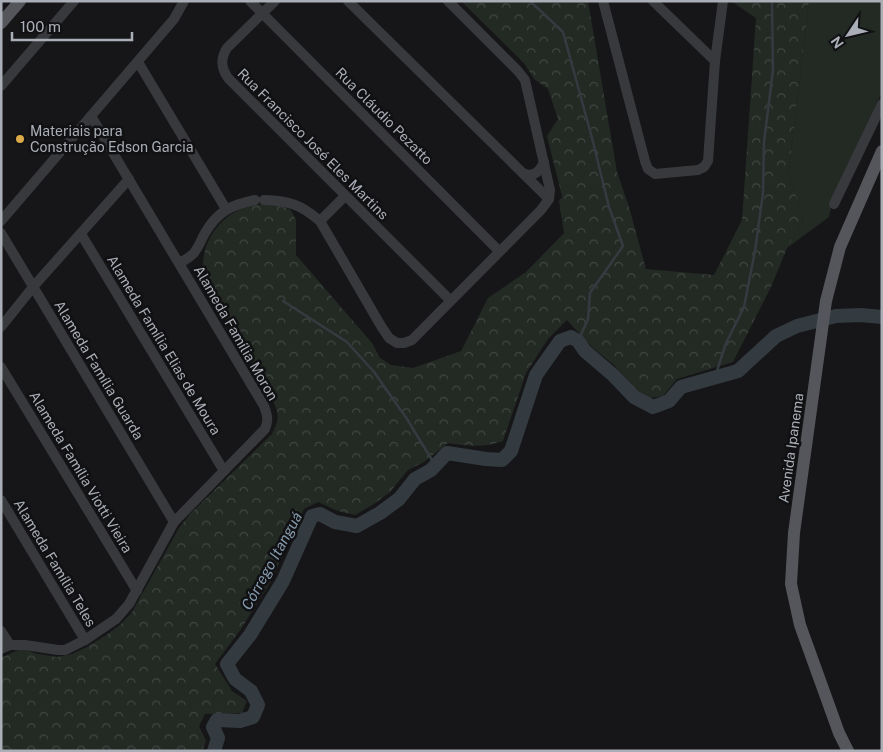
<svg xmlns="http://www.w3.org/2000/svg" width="883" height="752" font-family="'Public Sans',sans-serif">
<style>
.grass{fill:#232a24}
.forest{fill:url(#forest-crowns)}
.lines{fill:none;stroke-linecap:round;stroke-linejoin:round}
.stream{stroke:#333b41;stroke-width:2.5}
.river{stroke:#333b41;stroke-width:14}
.minor{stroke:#38393c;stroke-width:10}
.major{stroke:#54565b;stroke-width:12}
.poi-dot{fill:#dcaa4a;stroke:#111113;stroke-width:2}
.labels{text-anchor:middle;stroke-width:5;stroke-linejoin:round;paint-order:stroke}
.street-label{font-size:14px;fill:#aaaeb6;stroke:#111113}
.poi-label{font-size:14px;fill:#aaaeb6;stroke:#111113;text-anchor:start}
.water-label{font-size:15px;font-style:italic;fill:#859bad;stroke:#111113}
</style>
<defs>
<pattern id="forest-crowns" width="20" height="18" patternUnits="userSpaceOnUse" patternTransform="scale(1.25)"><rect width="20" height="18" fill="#232a24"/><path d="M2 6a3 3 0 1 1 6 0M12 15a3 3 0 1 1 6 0" fill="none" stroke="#404642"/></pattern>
</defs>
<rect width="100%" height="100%" fill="#161618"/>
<path class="grass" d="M809,1H882V92L834,194L829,217L787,248L802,223L803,211L788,177Z"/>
<path class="forest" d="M461,1H588L617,172L629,207L646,269L714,275L742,220L756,18L731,1H809L788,177L803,211L802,223L787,248L771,287L733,362L677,379L663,396L650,398L637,392L614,365L592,347L567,320L548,339L526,373L503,441C483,448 469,446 448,443L424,462L408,470L390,492L374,504L355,515L338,511L318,502L304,509L271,581L241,629L215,664L232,691L247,701L242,713L205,714L199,726L206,741L203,749L200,751H1V658L18,650H26L38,654L57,657L72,654L85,648L105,636L121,624L132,612L179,528L190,514L272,434C279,420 280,415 273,401C259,377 245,352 231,328C222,313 203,286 203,269C202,249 211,231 226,218C238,207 260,202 276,205C281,206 286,208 291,210L296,220V255L372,343L380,358L391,365L413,368L461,351L488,298L526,272L564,233L559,201L562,197L561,192L547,136L558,119L548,89L534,79L524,63Z"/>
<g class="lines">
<g class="stream">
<path d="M530,1L563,32L592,138L609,207L623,246L590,293L588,319L578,341"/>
<path d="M283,301L347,342L374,372L407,419L435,465"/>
<path d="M715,377L726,343L744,307L755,251L763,193L764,142L773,70L772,1"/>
</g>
<path class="river" d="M214,751L218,738L213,727L217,720L240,721L253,717L258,705L251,691L235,679L227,664L250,635L283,581L312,516L320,514L335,522L357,526L380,513L399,499L415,479L431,470L447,453L486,459L502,460L511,451L536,375L560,341L571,337L578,341L585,351L613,375L634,397L653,407L669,401L681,387L738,371L776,336L797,326L836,316L861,315L882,317"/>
<g class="minor">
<path d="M250,1L499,251"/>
<path d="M275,1L227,48C220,59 221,68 228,78L450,300"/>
<path d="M348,1L549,199"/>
<path d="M603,1L645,161L648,169L655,174L698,170L704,167L708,161L715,61L723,1"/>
<path d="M653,1L715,61"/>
<path d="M138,62L226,209"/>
<path d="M1,86L74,1"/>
<path d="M523,173C534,178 540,171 544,162"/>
<path d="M264,200C289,201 300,204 320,221L381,326L389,338L397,343H404L412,340L541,210L549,199L550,190L525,80L518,71L448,1"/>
<path d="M834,204L882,104"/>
<path d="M1,221L174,19L184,1"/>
<path d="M320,221L345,196"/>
<path d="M1,233L174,522"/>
<path d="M81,234L224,471"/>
<path d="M180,263C184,260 189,258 193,254C198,249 201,240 205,233C218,211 231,205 255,200"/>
<path d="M1,327L33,287L129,179"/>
<path d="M1,367L137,591"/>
<path d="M1,500L85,640"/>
<path d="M1,631L10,645"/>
<path d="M1,649L10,645H25L58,650H65L85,640L116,619L129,604L174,522L265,429C269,420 267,414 264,406L91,116"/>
</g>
<g class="major">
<path d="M1,23L20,1"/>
<path d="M848,751L839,733L800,625L791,584L794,533L826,301L840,247L882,151"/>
</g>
</g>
<circle class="poi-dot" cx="20" cy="139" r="5"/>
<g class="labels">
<g class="street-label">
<text transform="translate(384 116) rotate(45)" y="5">Rua Cláudio Pezatto</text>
<text transform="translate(313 144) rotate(45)" y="5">Rua Francisco José Eles Martins</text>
<text transform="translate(236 333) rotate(60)" y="5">Alameda Família Moron</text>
<text transform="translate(164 345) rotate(59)" y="5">Alameda Família Elias de Moura</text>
<text transform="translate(99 370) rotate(59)" y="5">Alameda Família Guarda</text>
<text transform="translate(791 448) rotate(-82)" y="5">Avenida Ipanema</text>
<text transform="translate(81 472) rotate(59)" y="5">Alameda Família Viotti Vieira</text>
<text transform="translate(55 563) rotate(59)" y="5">Alameda Família Teles</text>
</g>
<g class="poi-label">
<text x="30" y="136">Materiais para<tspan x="30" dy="16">Construção Edson Garcia</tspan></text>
</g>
<g class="water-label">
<text transform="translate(272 561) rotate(-61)" y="5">Córrego Itanguá</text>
</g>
</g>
<rect width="883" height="752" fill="none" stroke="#aaaeb6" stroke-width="5"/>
<g transform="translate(848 35) rotate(235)" stroke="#111113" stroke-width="4" paint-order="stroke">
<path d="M0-4L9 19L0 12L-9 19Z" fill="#aaaeb6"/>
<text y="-8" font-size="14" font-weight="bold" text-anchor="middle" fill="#aaaeb6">N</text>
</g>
<path d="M12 32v8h120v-8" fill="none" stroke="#aaaeb6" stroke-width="2.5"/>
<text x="20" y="32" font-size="15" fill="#aaaeb6" stroke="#111113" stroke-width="4" paint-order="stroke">100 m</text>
</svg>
